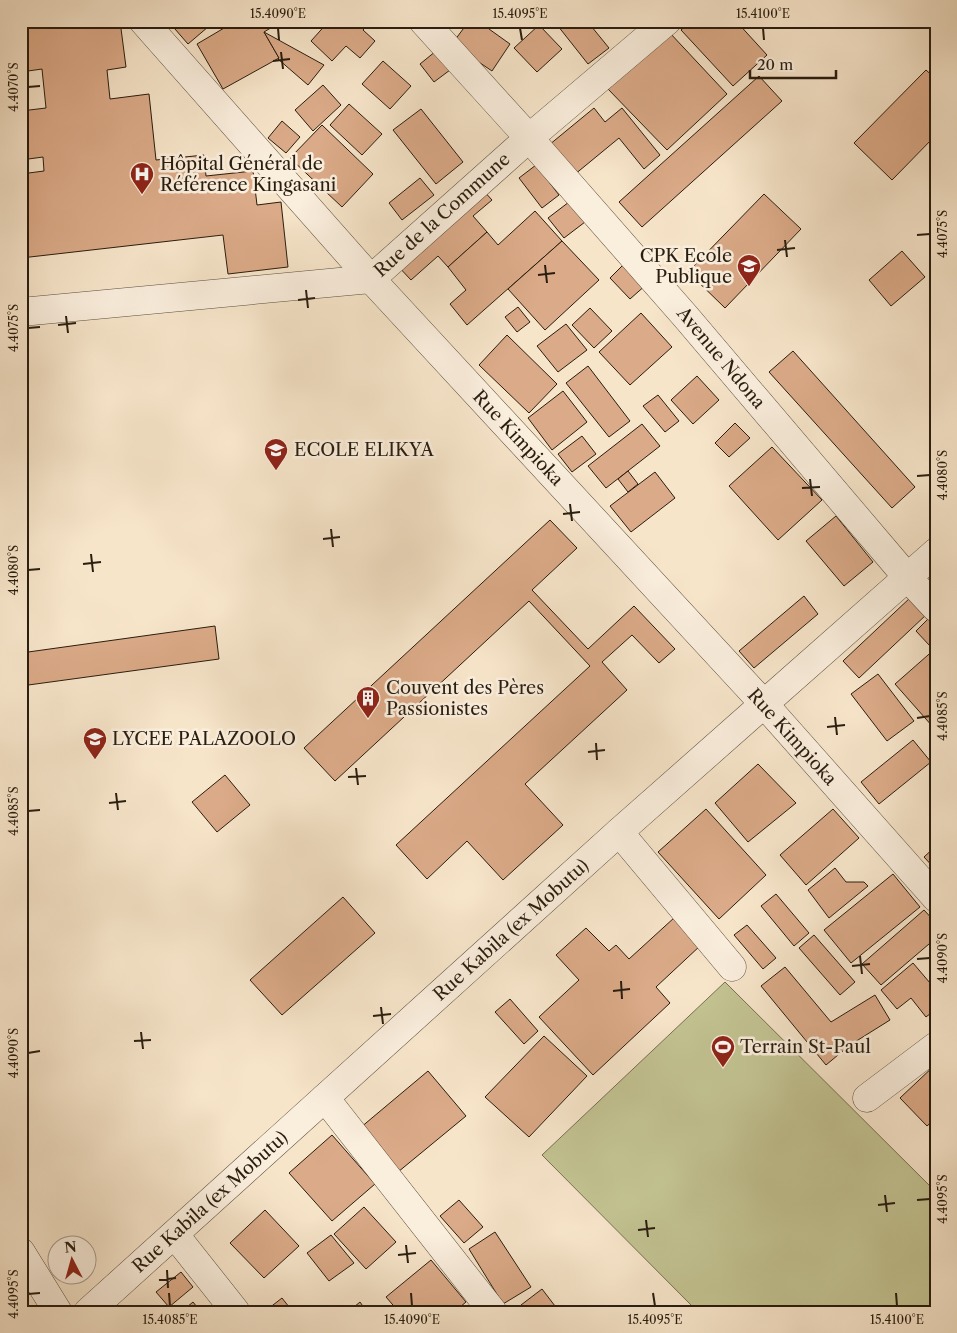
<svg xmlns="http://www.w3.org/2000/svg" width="957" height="1333" font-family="'Libre Caslon Text',serif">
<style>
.green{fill:#c3c392;stroke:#767050}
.building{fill:#dbaa88;stroke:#291d0f}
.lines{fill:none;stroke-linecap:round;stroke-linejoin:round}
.minor-casing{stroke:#5c4f3e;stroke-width:29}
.minor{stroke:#faeedd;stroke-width:28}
.ticks{fill:none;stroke:#291d0f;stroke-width:2}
.labels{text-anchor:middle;stroke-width:5;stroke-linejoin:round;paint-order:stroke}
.poi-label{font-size:18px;fill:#291d0f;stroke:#faeedd;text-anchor:start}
.street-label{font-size:18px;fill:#291d0f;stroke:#faeedd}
.neatline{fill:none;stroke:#291d0f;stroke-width:2}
.ticks-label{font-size:12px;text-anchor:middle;fill:#291d0f}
</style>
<rect width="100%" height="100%" fill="#f7e5ca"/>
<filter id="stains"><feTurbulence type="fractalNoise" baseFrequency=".004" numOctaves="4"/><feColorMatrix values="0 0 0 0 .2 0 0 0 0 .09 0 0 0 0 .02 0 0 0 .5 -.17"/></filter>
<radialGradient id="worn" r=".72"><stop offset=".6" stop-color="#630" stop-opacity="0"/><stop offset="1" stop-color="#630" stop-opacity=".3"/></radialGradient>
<path class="green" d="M725,982L936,1192V1310L934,1312H698L542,1155Z"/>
<g class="building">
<path d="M21,21H120L126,67L107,70L110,99L149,94L156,160L204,155L206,176L253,171L257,205L281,202L288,267L228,274L223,235L21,258V174L44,171L43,157L21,160V111L46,108L42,69L21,72Z"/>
<path d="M168,21H215L188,44Z"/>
<path d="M236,21H271L274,26L264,32L279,58L223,89L197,44Z"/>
<path d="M329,21H334L336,23L337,21H371L363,30L375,41L360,58L346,46L332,61L311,41Z"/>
<path d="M442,21H458L450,29Z"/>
<path d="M469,21H495L489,29L510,44L492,71L452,44Z"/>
<path d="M554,21H587L609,48L588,64Z"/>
<path d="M691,21H736L767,55L733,86L681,30Z"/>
<path d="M539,25L562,49L537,72L514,48Z"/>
<path d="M264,32L324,65L308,85L278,59L279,58Z"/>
<path d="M669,32L727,94L667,150L608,89Z"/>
<path d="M436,51L450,70L434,82L420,64Z"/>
<path d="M383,61L411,86L390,109L362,84Z"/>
<path d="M926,70L936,79V135L892,180L854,143Z"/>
<path d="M759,76L782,101L642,227L619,202Z"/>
<path d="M323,85L341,105L313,131L295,110Z"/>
<path d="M349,104L382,134L362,155L330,125Z"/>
<path d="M594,108L605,122L622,108L660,155L644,169L619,138L574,175L549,145Z"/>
<path d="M421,109L463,162L436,184L393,130Z"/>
<path d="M282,121L300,137L286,153L268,138Z"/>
<path d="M322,125L373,174L342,207L290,158Z"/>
<path d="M536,165L559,195L542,208L519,178Z"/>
<path d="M420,178L434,195L402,220L389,203Z"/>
<path d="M482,189L492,200L473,216L487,232L448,267L438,256L411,280L396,264Z"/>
<path d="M764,194L801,229L725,308L688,272Z"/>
<path d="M569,202L585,222L564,238L548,218Z"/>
<path d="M535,211L562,241L467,325L450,304L466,290L448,267L487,232L498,245Z"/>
<path d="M562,241L599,280L545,330L508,289Z"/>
<path d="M902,251L925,277L891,306L869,280Z"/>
<path d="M626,262L647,284L630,299L610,278Z"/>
<path d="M518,307L530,322L517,332L505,317Z"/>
<path d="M590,308L612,331L594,348L572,325Z"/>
<path d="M641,313L672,347L630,385L599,352Z"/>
<path d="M566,324L587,350L558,372L537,346Z"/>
<path d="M507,335L557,384L529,413L479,365Z"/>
<path d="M793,351L915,487L892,508L769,372Z"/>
<path d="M588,366L630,421L609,437L566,383Z"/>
<path d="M697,376L719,400L693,424L671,400Z"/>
<path d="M563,391L587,422L552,450L528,418Z"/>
<path d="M658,395L679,421L665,432L643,406Z"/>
<path d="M735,423L750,438L729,457L715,443Z"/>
<path d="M642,424L660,446L606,488L588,466Z"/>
<path d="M582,436L596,454L572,472L558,454Z"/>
<path d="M772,447L822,500L778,540L729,486Z"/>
<path d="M628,471L638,484L628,492L618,479Z"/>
<path d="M655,472L675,498L631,532L610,506Z"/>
<path d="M836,516L873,562L844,586L806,541Z"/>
<path d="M550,520L577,548L532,590L588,649L634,606L675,649L659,663L632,635L602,662L627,690L525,784L563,825L503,880L467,841L427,879L396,845L590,666L529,601L335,781L304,748Z"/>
<path d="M804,596L818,614L754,668L739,651Z"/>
<path d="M911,597L927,614L859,678L843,661Z"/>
<path d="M929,618L936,625V641L930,646L916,631Z"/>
<path d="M215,626L219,659L21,686V653Z"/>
<path d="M936,648V724L933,727L895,684Z"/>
<path d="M878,674L914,721L887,741L851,694Z"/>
<path d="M913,740L931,762L879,804L861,782Z"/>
<path d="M758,764L796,803L748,842L715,803Z"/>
<path d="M225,775L250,805L217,832L192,802Z"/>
<path d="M706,809L766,875L719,919L658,852Z"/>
<path d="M833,809L859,838L806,885L780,855Z"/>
<path d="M936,846V870L924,857Z"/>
<path d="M835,868L846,882H864L868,886L829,918L808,890Z"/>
<path d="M893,874L920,907L851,963L824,930Z"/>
<path d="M776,894L809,933L794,946L761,906Z"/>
<path d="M343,897L375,933L282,1015L250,980Z"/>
<path d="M924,910L936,923V938L881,985L862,964Z"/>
<path d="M675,917L701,945L656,987L670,1003L593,1075L539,1017L579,980L556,955L586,928L609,951L616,945L629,959Z"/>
<path d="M747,925L776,958L763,969L734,935Z"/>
<path d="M814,935L855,982L840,995L799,948Z"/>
<path d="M913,963L936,990V1009L926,1017L911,998L897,1009L881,990Z"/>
<path d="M785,967L831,1022L875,995L890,1020L850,1045L826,1065L761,986Z"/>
<path d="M510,999L538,1031L524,1044L495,1012Z"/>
<path d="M544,1036L587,1076L529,1137L485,1097Z"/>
<path d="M936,1064V1118L927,1126L900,1098Z"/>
<path d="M428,1071L466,1116L398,1172L360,1128Z"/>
<path d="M332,1135L375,1184L332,1221L289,1173Z"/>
<path d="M459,1200L483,1227L464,1243L440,1216Z"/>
<path d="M364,1207L396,1242L366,1269L334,1234Z"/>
<path d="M265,1210L299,1246L264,1278L230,1243Z"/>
<path d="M495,1232L531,1287L503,1304L469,1249Z"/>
<path d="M331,1235L354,1263L329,1281L307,1253Z"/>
<path d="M431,1260L466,1302L454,1312H399L386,1297Z"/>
<path d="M181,1272L193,1287L169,1307L156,1292Z"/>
<path d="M542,1289L555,1306L546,1312H526L521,1305Z"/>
<path d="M282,1298L293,1312H264Z"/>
<path d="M193,1302L201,1312H181Z"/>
<path d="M360,1302L367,1312H348Z"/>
<path d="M635,1307L639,1312H629Z"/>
</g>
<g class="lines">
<g class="minor-casing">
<g id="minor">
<path d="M143,21L371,279L764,704L936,898"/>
<path d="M423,21L529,138L686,317L907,577L936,608"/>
<path d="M21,312L371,279L529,138L667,21"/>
<path d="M619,832L732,967"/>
<path d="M325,1098L493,1312"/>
<path d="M867,1098L936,1046"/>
<path d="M175,1235L236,1312"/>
<path d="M21,1252L58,1312"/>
<path d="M88,1312L619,832L936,552"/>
</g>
</g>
<use href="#minor" class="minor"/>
</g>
<path class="ticks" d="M278,28L279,40M520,28L522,40M763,28L764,40M281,52L283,69M273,61L290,59M28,87L40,86M917,235L930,234M785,240L787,257M777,250L795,248M545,265L547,283M538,275L555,273M306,290L308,308M298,300L315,298M66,316L68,333M58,325L76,323M28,328L40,327M917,476L930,475M810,479L812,496M802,488L820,487M570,504L572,521M563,514L580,512M331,529L333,547M323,539L340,537M91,554L93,572M83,564L101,562M28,570L40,569M835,717L837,735M917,718L930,716M827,727L845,725M596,743L597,760M588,752L605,750M356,768L358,785M348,777L366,776M116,793L118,810M109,803L126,801M28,811L40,810M860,956L862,974M917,959L930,958M852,966L870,964M621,981L622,999M613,991L630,989M381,1007L383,1024M373,1016L391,1014M141,1032L143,1049M134,1041L151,1040M28,1053L40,1051M885,1195L887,1212M917,1200L930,1199M878,1205L895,1203M646,1220L648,1237M638,1230L655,1228M406,1245L408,1263M398,1255L416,1253M167,1270L168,1288M159,1280L176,1278M169,1293L170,1306M411,1293L412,1306M653,1293L655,1306M896,1293L897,1306M28,1294L40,1293"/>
<defs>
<g id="hospital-pin" transform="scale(1.25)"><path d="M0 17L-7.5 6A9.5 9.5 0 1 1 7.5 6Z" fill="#8f2418" stroke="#faeedd"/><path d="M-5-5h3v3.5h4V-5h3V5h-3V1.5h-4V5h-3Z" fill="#fff"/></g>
<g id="school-pin" transform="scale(1.25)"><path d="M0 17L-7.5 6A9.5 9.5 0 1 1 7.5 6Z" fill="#8f2418" stroke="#faeedd"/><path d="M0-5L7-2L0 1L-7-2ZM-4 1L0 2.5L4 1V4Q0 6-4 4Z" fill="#fff"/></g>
<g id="building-pin" transform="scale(1.25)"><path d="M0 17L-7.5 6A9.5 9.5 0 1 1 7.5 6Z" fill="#8f2418" stroke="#faeedd"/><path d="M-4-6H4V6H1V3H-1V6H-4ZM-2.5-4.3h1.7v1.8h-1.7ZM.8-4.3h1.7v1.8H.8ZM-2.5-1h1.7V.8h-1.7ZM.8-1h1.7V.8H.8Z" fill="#fff"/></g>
<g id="stadium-pin" transform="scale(1.25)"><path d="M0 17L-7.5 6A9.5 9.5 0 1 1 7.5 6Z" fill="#8f2418" stroke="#faeedd"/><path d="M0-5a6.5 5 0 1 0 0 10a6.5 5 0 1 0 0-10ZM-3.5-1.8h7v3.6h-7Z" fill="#fff"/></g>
</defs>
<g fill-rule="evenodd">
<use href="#hospital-pin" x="142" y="174"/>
<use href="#school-pin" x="749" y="266"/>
<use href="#school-pin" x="276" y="450"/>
<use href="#building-pin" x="368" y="698"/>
<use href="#school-pin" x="95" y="739"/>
<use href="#stadium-pin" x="723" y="1047"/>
</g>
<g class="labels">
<g class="poi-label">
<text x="160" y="170">Hôpital Général de<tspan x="160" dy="21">Référence Kingasani</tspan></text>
<text x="732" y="262" text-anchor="end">CPK Ecole<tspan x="732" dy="21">Publique</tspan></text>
<text x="294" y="456">ECOLE ELIKYA</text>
<text x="386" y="694">Couvent des Pères<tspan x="386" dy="21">Passionistes</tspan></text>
<text x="112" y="745">LYCEE PALAZOOLO</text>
<text x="740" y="1053">Terrain St-Paul</text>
</g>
<g class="street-label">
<text transform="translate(442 215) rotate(-42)" y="6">Rue de la Commune</text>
<text transform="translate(721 358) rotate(50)" y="6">Avenue Ndona</text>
<text transform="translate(518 438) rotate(47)" y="6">Rue Kimpioka</text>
<text transform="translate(792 737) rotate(48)" y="6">Rue Kimpioka</text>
<text transform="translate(511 930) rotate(-42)" y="6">Rue Kabila (ex Mobutu)</text>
<text transform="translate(210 1202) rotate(-42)" y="6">Rue Kabila (ex Mobutu)</text>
</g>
</g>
<rect width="957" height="1333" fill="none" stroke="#f7e5ca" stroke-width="55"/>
<g transform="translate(72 1260) rotate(354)"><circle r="24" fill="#faeedd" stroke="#a69a8b"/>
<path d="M0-4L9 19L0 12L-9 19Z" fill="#8f2418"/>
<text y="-8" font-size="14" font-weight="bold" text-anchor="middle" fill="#291d0f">N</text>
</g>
<path d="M750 70v8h86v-8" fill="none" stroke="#291d0f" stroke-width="2.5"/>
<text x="757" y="70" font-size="15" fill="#291d0f" stroke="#faeedd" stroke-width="4" paint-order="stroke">20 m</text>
<rect x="28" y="28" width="902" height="1278" class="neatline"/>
<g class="ticks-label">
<text x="278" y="18">15.4090°E</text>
<text x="520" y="18">15.4095°E</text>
<text x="763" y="18">15.4100°E</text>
<text transform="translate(14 87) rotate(-90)" y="4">4.4070°S</text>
<text transform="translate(943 234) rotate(-90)" y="4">4.4075°S</text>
<text transform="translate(14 328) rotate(-90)" y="4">4.4075°S</text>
<text transform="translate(943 475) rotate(-90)" y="4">4.4080°S</text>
<text transform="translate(14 570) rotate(-90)" y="4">4.4080°S</text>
<text transform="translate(943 716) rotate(-90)" y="4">4.4085°S</text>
<text transform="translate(14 811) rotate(-90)" y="4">4.4085°S</text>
<text transform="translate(943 958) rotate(-90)" y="4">4.4090°S</text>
<text transform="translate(14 1053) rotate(-90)" y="4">4.4090°S</text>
<text transform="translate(943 1199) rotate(-90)" y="4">4.4095°S</text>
<text transform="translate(14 1294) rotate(-90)" y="4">4.4095°S</text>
<text x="170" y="1324">15.4085°E</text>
<text x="412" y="1324">15.4090°E</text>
<text x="655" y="1324">15.4095°E</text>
<text x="897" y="1324">15.4100°E</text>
</g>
<rect width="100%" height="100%" filter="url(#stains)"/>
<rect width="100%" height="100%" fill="url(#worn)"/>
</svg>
